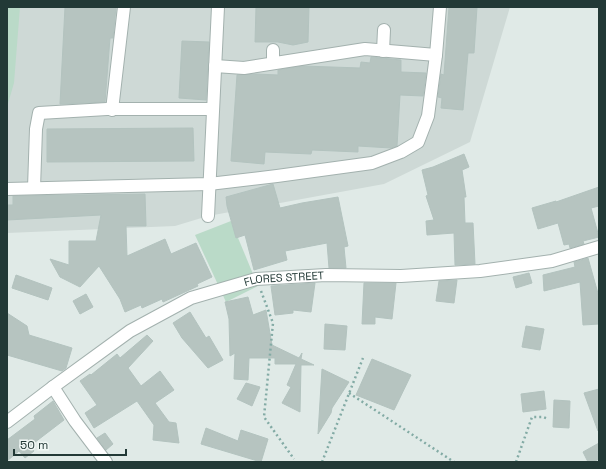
<svg xmlns="http://www.w3.org/2000/svg" width="606" height="469" font-family="'Space Grotesk',sans-serif">
<style>
.built{fill:#ced9d6}
.green{fill:#badac8}
.building{fill:#b6c4c0;stroke:#b3c3bf}
.lines{fill:none;stroke-linecap:round;stroke-linejoin:round}
.minor-casing{stroke:#a3b1ae;stroke-width:14}
.path{stroke:#83aba5;stroke-width:2.5;stroke-dasharray:2 3;stroke-linecap:butt}
.minor{stroke:#fff;stroke-width:12}
.labels{text-anchor:middle;stroke-width:4;stroke-linejoin:round;paint-order:stroke}
.street-label{font-size:11px;fill:#223936;stroke:#f0f7f4}
</style>
<rect width="100%" height="100%" fill="#e0eae7"/>
<path class="built" d="M7,7H510L470,142L384,184L208,216L175,226L7,233Z"/>
<g class="green">
<path d="M7,7H20L14,83L7,107Z"/>
<path d="M231,221L258,286L226,302L195,235Z"/>
</g>
<g class="building">
<path d="M65,7H116L113,38H110L105,102L60,104Z"/>
<path d="M256,7H309L308,42L293,45L278,42H255Z"/>
<path d="M449,7H477L474,53H468L463,110L441,108L442,98L438,97L441,74L444,75Z"/>
<path d="M182,41L209,42L206,100L179,98Z"/>
<path d="M371,57L401,60V72L426,73L423,96L400,95L397,146L391,148L358,146V152L312,150L311,154L265,152L264,164L231,161L237,75L256,74L278,75V70L303,66L360,68L361,62L370,63Z"/>
<path d="M193,128L194,161L47,162V129Z"/>
<path d="M464,154L469,167L462,170L466,197H464L465,223H473L475,264L455,265L454,233L427,235L426,221L434,220L426,196L428,195L422,170L433,167Z"/>
<path d="M273,184L280,208L302,203L338,197L348,246L344,247L346,268H329L327,243L285,251L287,260L254,270L245,235L236,238L227,206L226,197Z"/>
<path d="M599,187V206L591,208L599,237L583,241L584,244L570,248L569,244L564,245L558,223L538,229L532,208L556,201V202Z"/>
<path d="M145,194L146,226H126L127,256L165,239L171,254L196,243L212,277L197,284L198,286L163,302L162,299L142,308L141,305L125,312L120,299L99,266L80,287L60,277L50,259L69,265V241H96L101,215L7,220V205H13V196Z"/>
<path d="M588,258L599,297V324L583,325L580,282L544,291L543,275L575,267L574,262Z"/>
<path d="M529,273L532,283L516,288L513,277Z"/>
<path d="M16,275L52,288L48,300L12,288Z"/>
<path d="M457,280L454,303L436,301L439,281Z"/>
<path d="M315,283L311,312L293,310V313L275,315L271,286Z"/>
<path d="M364,283H396L392,319L375,317V324H362Z"/>
<path d="M86,294L93,307L80,314L73,301Z"/>
<path d="M248,297L253,315L266,310L272,345L299,358L302,353L301,359L314,365H301L300,412L282,403L291,387L287,385L296,364H275V358H249L248,380L234,379L235,353L230,356L229,319L225,302Z"/>
<path d="M190,312L206,338L209,336L223,360L208,368L182,338L173,323Z"/>
<path d="M7,313L27,326L29,335L72,348L66,368L62,371L7,355Z"/>
<path d="M325,324L347,326L345,350L324,349Z"/>
<path d="M526,326L544,329L540,350L522,347Z"/>
<path d="M147,335L153,341L128,368L141,386L160,371L174,390L155,403L169,422L176,423L179,443L153,440L154,425L137,401L94,428L85,413L97,405L80,381L90,374L91,375L117,354L120,358Z"/>
<path d="M372,359L411,375L394,410L356,395Z"/>
<path d="M322,369L349,382L332,408L331,413L318,434Z"/>
<path d="M246,383L260,387L252,406L237,399Z"/>
<path d="M599,389V430L598,431L584,393Z"/>
<path d="M544,391L546,409L523,412L521,394Z"/>
<path d="M554,400L570,401L569,428L553,427Z"/>
<path d="M53,401L64,420L30,446L34,451L25,458L19,451L7,461V440L35,419L34,416Z"/>
<path d="M206,428L238,441L241,430L268,439L261,462L201,444Z"/>
<path d="M105,433L113,444L106,450L97,438Z"/>
<path d="M599,443V459L593,462H588L583,452Z"/>
</g>
<g class="lines">
<g class="minor-casing">
<g id="minor">
<path d="M383,51L384,30"/>
<path d="M273,63V50"/>
<path d="M215,66L244,68L365,49L436,55"/>
<path d="M112,110L124,7"/>
<path d="M34,188L36,129L39,113L107,109H213"/>
<path d="M7,189L209,184L277,176L372,163L401,152L418,142L428,116L436,55L440,7"/>
<path d="M208,216L218,7"/>
<path d="M53,387L75,421L106,462"/>
<path id="s1" d="M7,422L53,387L130,331L191,298L256,279L326,275L401,276L480,271L552,261L599,247"/>
</g>
</g>
<g class="path">
<path d="M261,291L273,323L264,417L294,459"/>
<path d="M349,393L454,462"/>
<path d="M322,462L363,358"/>
<path d="M516,462L532,417H543L548,419"/>
</g>
<use href="#minor" class="minor"/>
</g>
<g class="labels">
<g class="street-label">
<text dy="4" stroke="none"><textPath href="#s1" startOffset="318">FLORES STREET</textPath></text>
</g>
</g>
<rect width="606" height="469" fill="none" stroke="#223936" stroke-width="16"/>
<path d="M14 449v6h112v-6" fill="none" stroke="#223936" stroke-width="2"/>
<text x="20" y="449" font-size="12" fill="#223936" stroke="#f0f7f4" stroke-width="3" paint-order="stroke">50 m</text>
</svg>
